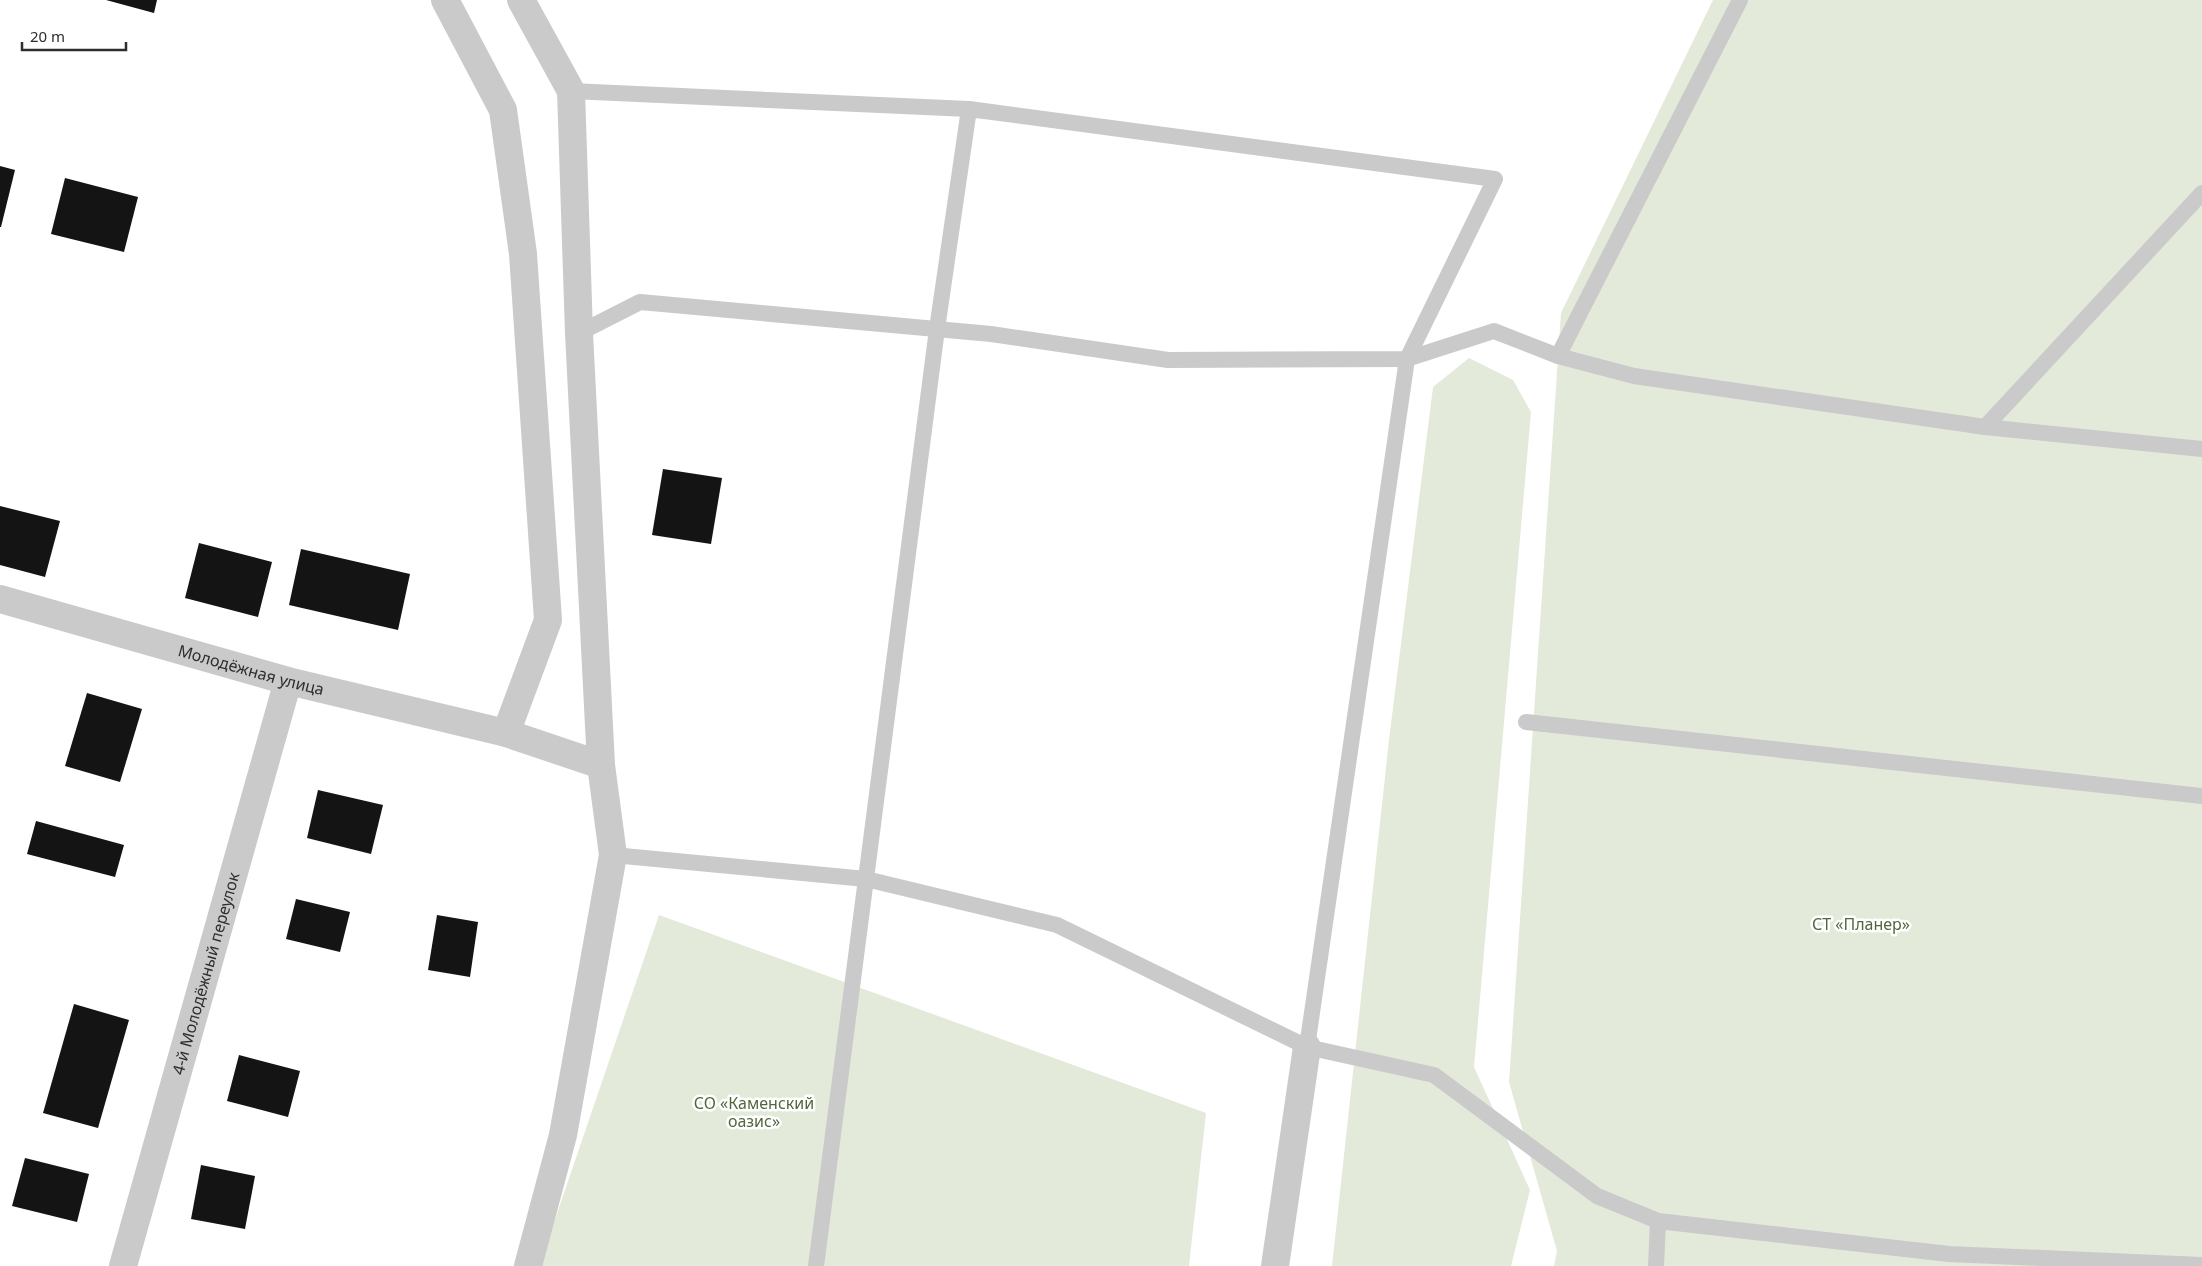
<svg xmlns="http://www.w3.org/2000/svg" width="2202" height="1266" font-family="'Noto Sans',sans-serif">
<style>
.green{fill:#e3eada}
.building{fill:#141414}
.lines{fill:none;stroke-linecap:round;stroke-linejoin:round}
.lane{stroke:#cacaca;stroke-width:16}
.street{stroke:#cacaca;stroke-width:28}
.labels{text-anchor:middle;stroke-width:5;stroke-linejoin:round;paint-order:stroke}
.street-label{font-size:16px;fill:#2d2d2d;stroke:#fff}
.park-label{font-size:16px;fill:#51673c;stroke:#fff}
</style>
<rect width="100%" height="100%" fill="#fff"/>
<g class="green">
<path d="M1713,0H2202V1266H1554L1557,1251L1509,1082L1561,313Z"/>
<path d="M1469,358L1513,380L1531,412L1474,1067L1530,1190L1511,1266H1332L1389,740L1433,387Z"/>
<path d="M659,915L1206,1113L1189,1266H539Z"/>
</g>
<g class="building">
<path d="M106,0H157L154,13Z"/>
<path d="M0,166L15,170L1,227H0Z"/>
<path d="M65,178L138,197L124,252L51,234Z"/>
<path d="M663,469L722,478L711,544L652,535Z"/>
<path d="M0,506L60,521L45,577L0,565Z"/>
<path d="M199,543L272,562L258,617L185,598Z"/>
<path d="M301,549L410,574L398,630L289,605Z"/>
<path d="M87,693L142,709L120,782L65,766Z"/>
<path d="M318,790L383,805L371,854L307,838Z"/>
<path d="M36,821L124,845L115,877L27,854Z"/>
<path d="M296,899L350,912L340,952L286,939Z"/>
<path d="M437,915L478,922L470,977L428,970Z"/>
<path d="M74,1004L129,1020L98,1128L43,1113Z"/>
<path d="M239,1055L300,1071L288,1117L227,1101Z"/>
<path d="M25,1158L89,1174L77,1222L12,1206Z"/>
<path d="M201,1165L255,1176L245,1229L191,1219Z"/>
</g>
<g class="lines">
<g class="lane">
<path d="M571,91L969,109"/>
<path d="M579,333L640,302L991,334L1168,360L1407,359L1494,331L1558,356L1634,376L1985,427L2202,449"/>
<path d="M1558,356L1740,0"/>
<path d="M1985,427L2202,193"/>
<path d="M1526,722L2202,796"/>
<path d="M613,855L866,879L1057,925L1307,1047L1434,1075L1597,1196L1658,1221L1949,1254L2202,1265"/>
<path d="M816,1266L937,329L969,109L1495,179L1407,359L1307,1047"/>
<path d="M1656,1266L1658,1221"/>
</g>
<g class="street">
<path d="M445,0L503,110L523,254L548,620L506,733"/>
<path d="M521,0L571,91L579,333L601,765"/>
<path id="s1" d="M0,599L288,681L506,733L601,765L613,855L563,1135L528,1266"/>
<path id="s2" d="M123,1266L288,681"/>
<path d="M1275,1266L1307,1047"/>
</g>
</g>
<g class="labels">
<g class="street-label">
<text dy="6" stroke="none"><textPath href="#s1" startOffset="261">Молодёжная улица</textPath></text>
<text dy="6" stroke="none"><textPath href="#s2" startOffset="304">4-й Молодёжный переулок</textPath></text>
</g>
<g class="park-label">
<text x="1861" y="930">СТ «Планер»</text>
<text x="754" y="1109">СО «Каменский<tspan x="754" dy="18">оазис»</tspan></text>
</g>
</g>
<path d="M22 42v8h104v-8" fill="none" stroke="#2d2d2d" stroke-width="2.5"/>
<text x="30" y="42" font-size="15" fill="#2d2d2d" stroke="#ffffff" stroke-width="4" paint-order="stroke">20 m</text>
</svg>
